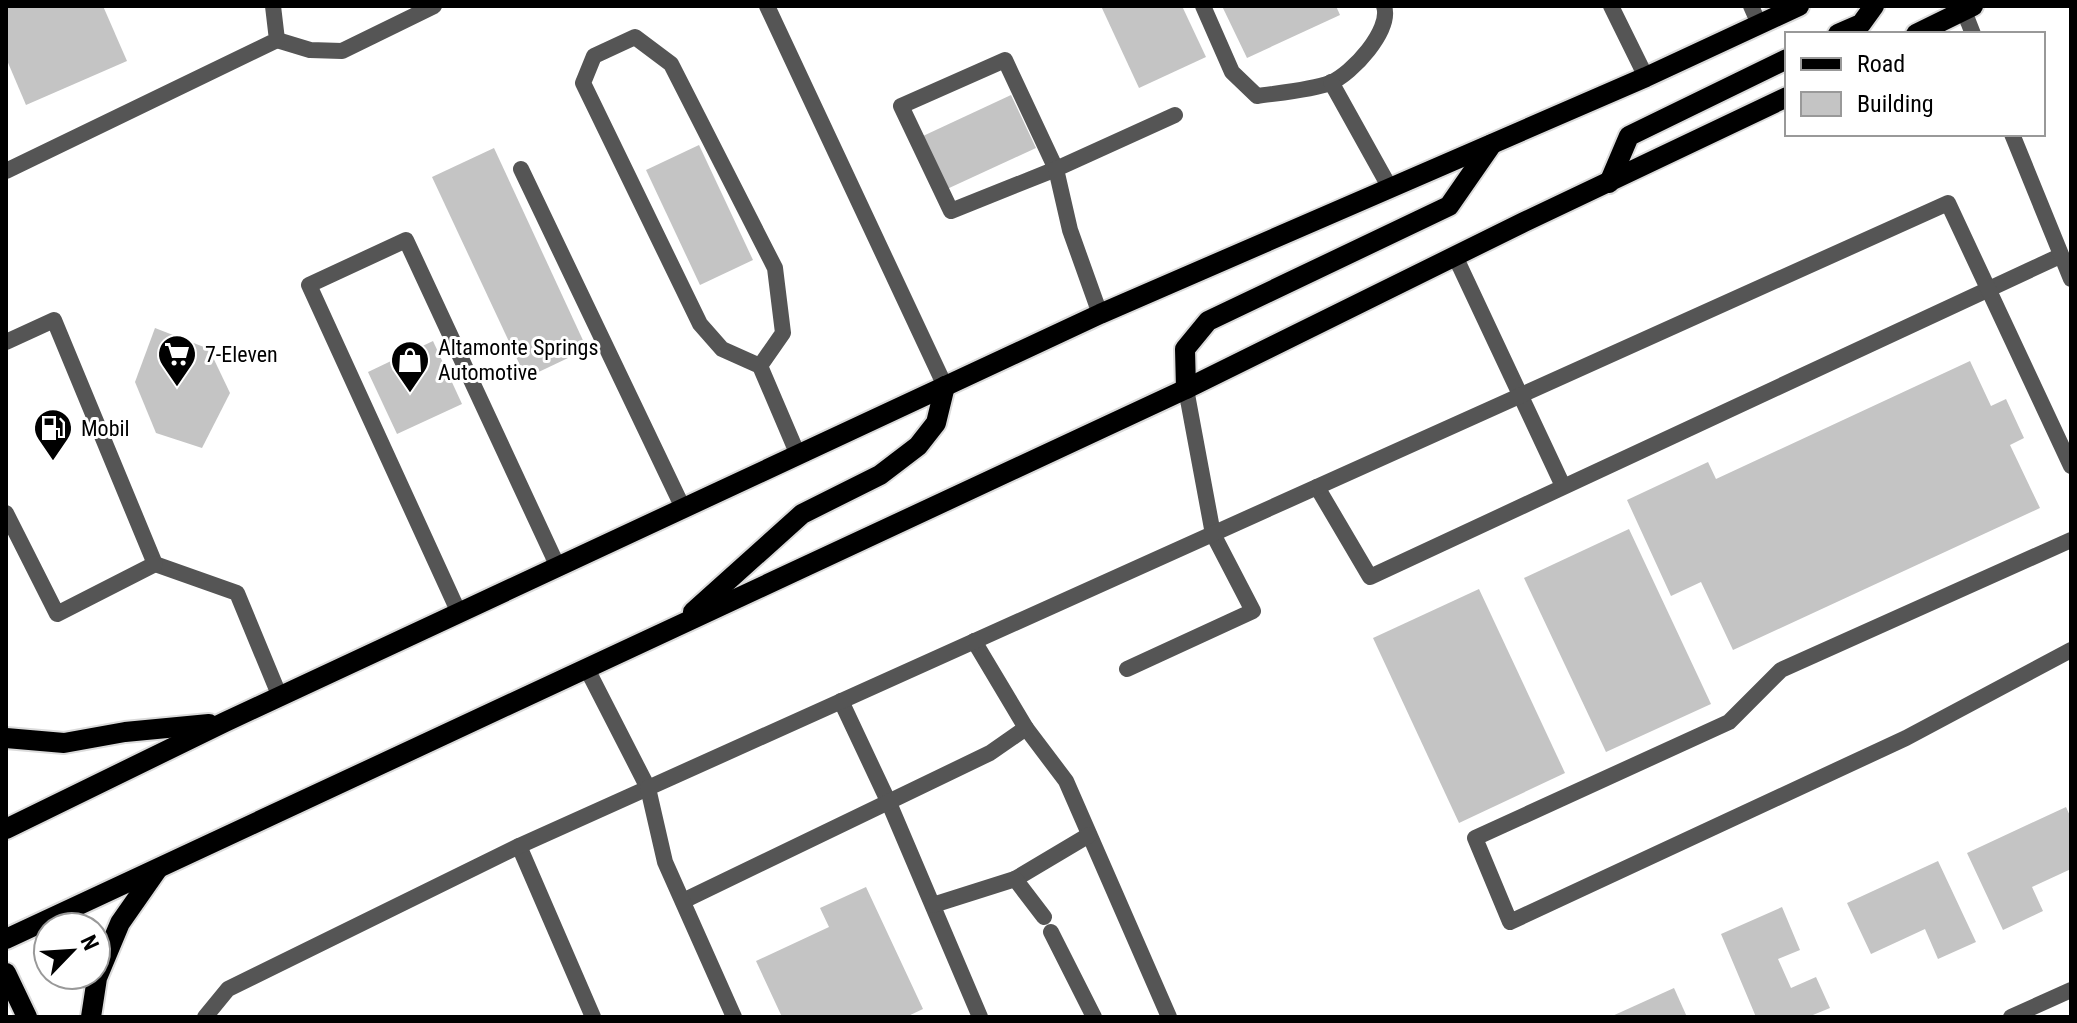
<svg xmlns="http://www.w3.org/2000/svg" width="2077" height="1023" font-family="'Roboto Condensed',sans-serif">
<style>
.building{fill:#c4c4c4}
.lines{fill:none;stroke-linecap:round;stroke-linejoin:round}
.primary-casing{stroke:#dbdbdb;stroke-width:24}
.lane{stroke:#555;stroke-width:16}
.street{stroke:#555;stroke-width:16}
.primary{stroke:#000;stroke-width:20}
.labels{text-anchor:middle;stroke-width:6;stroke-linejoin:round;paint-order:stroke}
.poi-label{font-size:22px;fill:#000;stroke:#fff;text-anchor:start}
</style>
<rect width="100%" height="100%" fill="#fff"/>
<g class="building">
<path d="M6,6H103L127,61L26,105L6,58Z"/>
<path d="M1101,6H1182L1206,57L1139,88Z"/>
<path d="M1222,6H1336L1340,15L1247,58Z"/>
<path d="M1011,95L1036,148L947,189L923,136Z"/>
<path d="M699,145L753,260L700,285L646,170Z"/>
<path d="M494,148L587,349L526,378L432,177Z"/>
<path d="M155,328L209,349L230,393L202,448L156,433L135,382Z"/>
<path d="M433,341L462,404L397,434L368,372Z"/>
<path d="M1970,361L1991,406L2006,399L2024,438L2010,445L2040,508L1733,650L1701,582L1671,596L1627,500L1708,462L1716,479Z"/>
<path d="M1629,529L1711,704L1606,752L1524,578Z"/>
<path d="M1479,589L1565,773L1459,823L1373,638Z"/>
<path d="M2066,807L2071,818V869L2032,887L2043,911L2003,930L1967,853Z"/>
<path d="M1938,861L1976,942L1938,959L1925,929L1871,954L1847,903Z"/>
<path d="M866,887L923,1009L906,1017H782L756,961L829,927L820,908Z"/>
<path d="M1782,907L1800,950L1778,959L1791,988L1816,977L1830,1008L1808,1017H1756L1721,934Z"/>
<path d="M1674,988L1687,1017H1610Z"/>
</g>
<g class="lines">
<g class="primary-casing">
<g id="primary">
<path d="M1838,34L1861,24L1874,6"/>
<path d="M1916,34L1973,6"/>
<path d="M1609,183L1629,136L1787,59"/>
<path d="M1186,389L1185,349L1208,321L1449,206L1492,144"/>
<path d="M693,612L802,514L880,475L918,446L936,423L945,386"/>
<path d="M6,738L64,743L125,732L209,724"/>
<path d="M6,829L225,722L1100,314L1646,77L1799,6"/>
<path d="M6,939L1186,389L1524,222L1787,97"/>
<path d="M6,973L27,1017"/>
<path d="M91,1017L97,978L120,923L157,870"/>
</g>
</g>
<g class="lane">
<path d="M767,6L945,386"/>
<path d="M1203,6L1232,72L1257,96C1277,93 1312,90 1330,83C1352,74 1392,30 1384,6"/>
<path d="M1611,6L1646,77"/>
<path d="M1751,6L1759,24"/>
<path d="M277,40L310,50L342,51L434,6"/>
<path d="M1005,60L1056,169L951,211L901,106Z"/>
<path d="M1331,82L1390,188"/>
<path d="M521,169L683,508"/>
<path d="M6,171L277,40L273,6"/>
<path d="M1455,256L1563,486"/>
<path d="M1100,314L1070,230L1056,169L1175,115"/>
<path d="M6,342L54,320L155,564L237,593L280,697"/>
<path d="M760,366L783,333L775,268L671,64L635,37L594,56L583,83L700,324L722,349L760,366L798,455"/>
<path d="M1317,487L1370,577L2060,256"/>
<path d="M6,513L57,614L155,564"/>
<path d="M2071,540L1781,670L1729,722L1475,838L1510,922L1906,738L2071,650"/>
<path d="M459,613L309,285L406,240L558,567"/>
<path d="M1127,669L1253,611L1213,534L1186,389"/>
<path d="M841,701L889,803L980,1017"/>
<path d="M1026,728L1066,781L1169,1017"/>
<path d="M519,846L593,1017"/>
<path d="M1015,879L1089,835"/>
<path d="M683,901L990,753L1026,728L974,641"/>
<path d="M933,905L1015,879L1044,917"/>
<path d="M1051,932L1094,1017"/>
<path d="M205,1017L228,989L519,846L648,788L587,669"/>
<path d="M734,1017L665,862L648,788L1948,203L2071,466"/>
</g>
<g class="street">
<path d="M1964,11L1973,34"/>
<path d="M2012,134L2071,279"/>
<path d="M2011,1017L2071,990"/>
</g>
<use href="#primary" class="primary"/>
</g>
<defs>
<g id="supermarket-pin" transform="scale(2)"><path d="M0 17L-7.5 6A9.5 9.5 0 1 1 7.5 6Z" fill="#000" stroke="#fff"/><path d="M-6-5.5h2.5l.6 2H6L4.5 2H-2.5L-4.4-4H-6ZM-1.5 3.2a1.3 1.3 0 1 0 .1 0ZM3 3.2a1.3 1.3 0 1 0 .1 0Z" fill="#fff"/></g>
<g id="shop-pin" transform="scale(2)"><path d="M0 17L-7.5 6A9.5 9.5 0 1 1 7.5 6Z" fill="#000" stroke="#fff"/><path d="M-5-2.5h2.3a2.7 3.5 0 0 1 5.4 0H5L5.5 6h-11ZM-1.5-2.5h3a1.5 2.3 0 0 0-3 0Z" fill="#fff"/></g>
<g id="fuel-pin" transform="scale(2)"><path d="M0 17L-7.5 6A9.5 9.5 0 1 1 7.5 6Z" fill="#000" stroke="#fff"/><path d="M-5.5-6h7V0h2V4h1.3V-2.5L3-4.5l.8-.8L6-3V5H2.5V1h-1V6h-7ZM-4.2-4.7v3.2H.2V-4.7Z" fill="#fff"/></g>
</defs>
<g fill-rule="evenodd">
<use href="#supermarket-pin" x="177" y="354"/>
<use href="#shop-pin" x="410" y="360"/>
<use href="#fuel-pin" x="53" y="428"/>
</g>
<g class="labels">
<g class="poi-label">
<text x="438" y="355">Altamonte Springs<tspan x="438" dy="25">Automotive</tspan></text>
<text x="205" y="362">7-Eleven</text>
<text x="81" y="436">Mobil</text>
</g>
</g>
<rect width="2077" height="1023" fill="none" stroke="#000000" stroke-width="16"/>
<rect x="1785" y="32" width="260" height="104" fill="#ffffff" stroke="#999999" stroke-width="2"/>
<rect x="1801" y="58" width="40" height="12" fill="#000000" stroke="#999999" stroke-width="2"/>
<text x="1857" y="72" font-size="24" fill="#000000">Road</text>
<rect x="1801" y="92" width="40" height="24" fill="#c4c4c4" stroke="#999999" stroke-width="2"/>
<text x="1857" y="112" font-size="24" fill="#000000">Building</text>
<g transform="translate(72 951) rotate(65)"><circle r="38" fill="#ffffff" stroke="#999999" stroke-width="2"/>
<path d="M0-6L14 30L0 20L-14 30Z" fill="#000000"/>
<text y="-12" font-size="22" font-weight="bold" text-anchor="middle" fill="#000000">N</text>
</g>
</svg>
